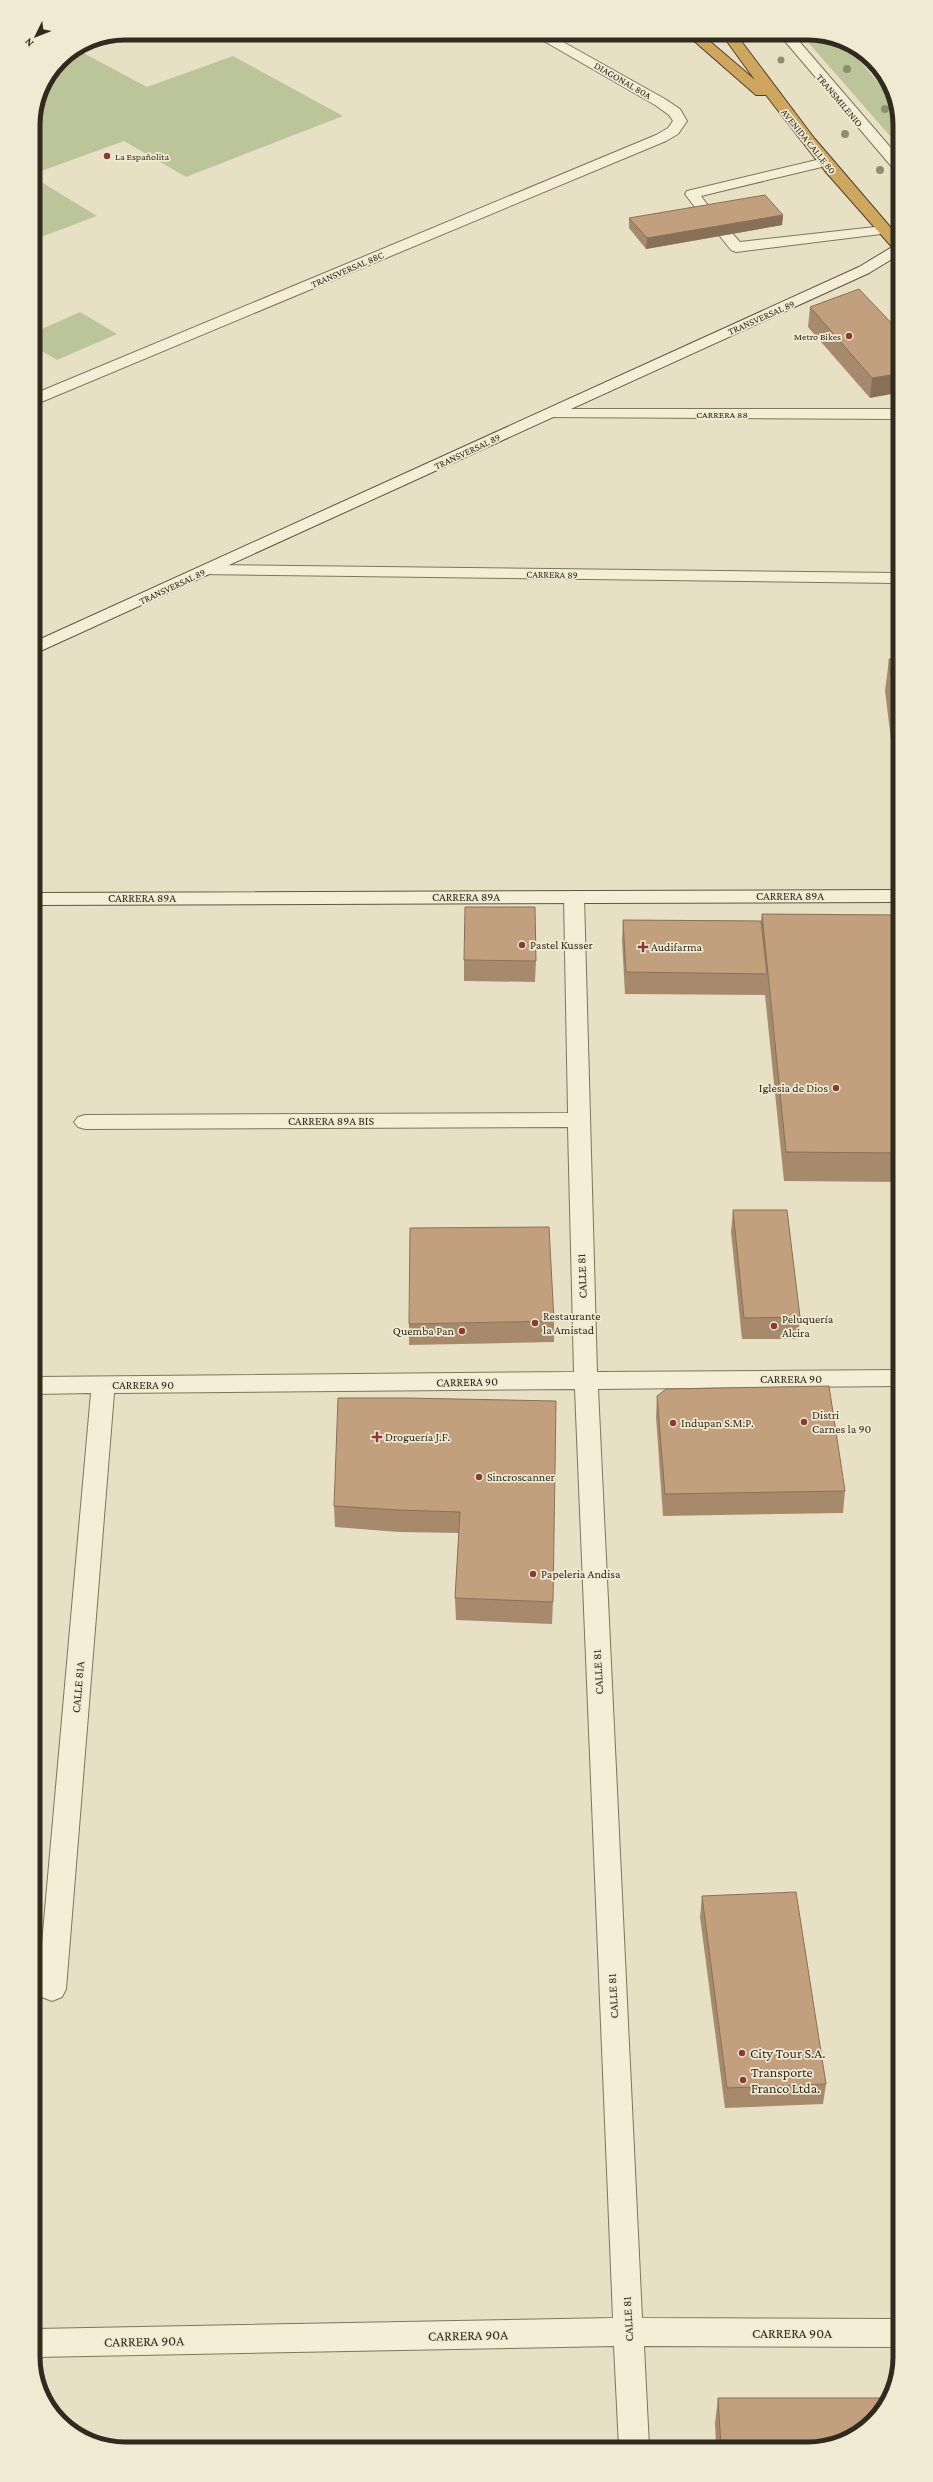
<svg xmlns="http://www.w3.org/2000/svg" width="933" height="2482" font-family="'Crimson Pro',serif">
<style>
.green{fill:#bcc599}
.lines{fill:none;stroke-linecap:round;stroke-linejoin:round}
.lane-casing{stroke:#81735c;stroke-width:2}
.street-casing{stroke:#81735c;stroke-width:2}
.secondary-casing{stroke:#625440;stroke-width:2}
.highway-casing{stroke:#4f4130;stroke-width:2}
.path{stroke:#81735c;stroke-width:1.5;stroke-dasharray:2 1.5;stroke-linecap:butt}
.lane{fill:#f4eed6;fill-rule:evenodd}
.street{fill:#f4eed6;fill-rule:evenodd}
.secondary{fill:#f4eed6;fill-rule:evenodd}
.highway{fill:#cea65e;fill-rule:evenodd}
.tree{fill:#8c8f6e}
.wall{fill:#a78a6c}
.shaded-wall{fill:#887058}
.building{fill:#c2a07e;stroke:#887058}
.poi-dot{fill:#893a34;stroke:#f1ead2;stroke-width:1.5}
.labels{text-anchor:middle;stroke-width:3.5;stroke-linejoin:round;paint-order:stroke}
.far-street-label{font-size:10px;fill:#322a1f;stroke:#f1ead2}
.far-poi-label{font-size:10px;fill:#322a1f;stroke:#f1ead2;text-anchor:start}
.street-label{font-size:12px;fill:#322a1f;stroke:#f1ead2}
.poi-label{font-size:12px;fill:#322a1f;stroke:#f1ead2;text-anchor:start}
.near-poi-label{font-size:14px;fill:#322a1f;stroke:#f1ead2;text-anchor:start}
.near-street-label{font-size:14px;fill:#322a1f;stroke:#f1ead2}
.rim{fill:none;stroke:#322a1f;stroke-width:5}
</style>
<rect width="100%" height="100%" fill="#e8e0c4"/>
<g class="green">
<path d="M800,33H814L849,48L897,105V144Z"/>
<path d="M76,49L147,87L233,56L343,116L186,177L124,141L33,174C33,124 29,80 76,49Z"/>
<path d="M33,177L97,216L33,240Z"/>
<path d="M80,312L117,334L57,360L33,346V333Z"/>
</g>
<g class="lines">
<g class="lane-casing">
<g id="lane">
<path d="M778,33H792L897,155V168L892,167Z"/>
<path d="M825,158L830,159L832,162L830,165L701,196L715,215L713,218H703L685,194L687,191Z"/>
<path d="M884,226L891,230L889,233L736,252L731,250L719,235L726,231L731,232L740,242Z"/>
</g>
</g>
<g class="street-casing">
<g id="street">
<path d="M530,33H547L665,99L680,109L687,121L678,134L666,141L34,405V394L656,135L668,128L673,121L669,115L655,105Z"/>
<path d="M547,409H897V419L541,417L539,414Z"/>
<path d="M207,565L897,573V583L201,574L198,570L201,566Z"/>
<path d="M574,891L581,893L584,897L597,1372L899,1370V1386L598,1389L642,2318L900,2319V2347L644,2346L649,2447H619L614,2346L36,2357V2329L613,2318L575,1389L114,1393L66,1989L62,1997L52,2001L42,1997L38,1989L91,1393L35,1394V1377L574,1372L568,1127L85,1129L78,1127L74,1122L78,1117L85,1115L568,1113L564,897L567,893Z"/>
</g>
</g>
<g class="secondary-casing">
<g id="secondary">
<path d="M897,244V256L869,273L34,654V642L859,267Z"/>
<path d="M898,890V902L34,905V893Z"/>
</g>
</g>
<g class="highway-casing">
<path id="highway" d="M685,33H700L755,80L721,33H735L814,138L897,235V249L892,247L825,171L766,95H756Z"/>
</g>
<path class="path" d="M892,299L897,305"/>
<use href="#lane" class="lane"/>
<use href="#street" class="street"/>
<use href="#secondary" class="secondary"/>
<use href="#highway" class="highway"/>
</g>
<g class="tree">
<circle cx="781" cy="60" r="3.5"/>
<circle cx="847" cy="69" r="4"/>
<circle cx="885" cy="109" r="4"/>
<circle cx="845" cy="134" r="4"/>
<circle cx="880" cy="170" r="4"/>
</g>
<g class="wall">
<path d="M783,215L782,225L646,249L629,228V218Z"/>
<path d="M810,307L897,329L870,398L808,327Z"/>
<path d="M889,659H898V772H895L885,691Z"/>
<path d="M762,914L898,915V1182L784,1181L765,995L625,994L622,941L623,920L761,921Z"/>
<path d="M464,960L536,961L535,982L464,981Z"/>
<path d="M733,1210L800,1317L798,1339H742L731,1232Z"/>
<path d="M554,1321V1342L409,1345V1324Z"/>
<path d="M657,1396L845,1491L843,1513L663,1516L656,1417Z"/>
<path d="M406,1398L553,1602L552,1624L456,1620L455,1598L459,1533L399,1532L335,1527L334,1506Z"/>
<path d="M702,1896L826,2084L823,2104L725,2108L700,1917Z"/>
<path d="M718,2398L832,2446H716L715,2423Z"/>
</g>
<g class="shaded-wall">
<path d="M783,215L782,225L646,249L647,238Z"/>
<path d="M897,374V393L870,398L872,378Z"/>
</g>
<g class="building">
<path d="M765,195L783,215L647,238L629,218Z"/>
<path d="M859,289L897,329V374L872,378L810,307Z"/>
<path d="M889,659H898V734Z"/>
<path d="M465,907H535L536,961L464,960Z"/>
<path d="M762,914L898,915V1153L786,1152Z"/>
<path d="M623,920L761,921L767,974L626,972Z"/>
<path d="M733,1210H787L800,1317L744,1318Z"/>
<path d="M549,1227L554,1321L409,1324L410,1228Z"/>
<path d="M829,1386L845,1491L665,1494L657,1396L666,1389Z"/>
<path d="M338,1398H406L556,1401L553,1602L455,1598L460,1512L399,1510L334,1506Z"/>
<path d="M796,1892L826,2084L727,2088L702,1896Z"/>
<path d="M718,2398H886L881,2413L832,2446H721Z"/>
</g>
<g class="poi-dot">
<circle cx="107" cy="156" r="4"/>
<circle cx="849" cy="336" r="4"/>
<circle cx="522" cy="945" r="4"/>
<path d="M641 941h4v4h4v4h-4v4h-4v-4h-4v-4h4z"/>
<circle cx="836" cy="1088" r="4"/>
<circle cx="535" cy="1323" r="4"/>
<circle cx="774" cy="1326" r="4"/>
<circle cx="462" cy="1331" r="4"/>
<circle cx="804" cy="1422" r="4"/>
<circle cx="673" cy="1423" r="4"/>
<path d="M375 1431h4v4h4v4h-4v4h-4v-4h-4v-4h4z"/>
<circle cx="479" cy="1477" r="4"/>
<circle cx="533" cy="1574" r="4"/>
<circle cx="742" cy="2053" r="4"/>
<circle cx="743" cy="2080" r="4"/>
</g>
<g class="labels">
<g class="far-street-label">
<text transform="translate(623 80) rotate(30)" y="4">DIAGONAL 80A</text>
<text transform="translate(840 100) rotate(50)" y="4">TRANSMILENIO</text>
<text transform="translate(809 141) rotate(51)" y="4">AVENIDA CALLE 80</text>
<text transform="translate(347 269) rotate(-23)" y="4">TRANSVERSAL 88C</text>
<text transform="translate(761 317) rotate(-24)" y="4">TRANSVERSAL 89</text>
<text x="722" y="418">CARRERA 88</text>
<text transform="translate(467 451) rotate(-25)" y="4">TRANSVERSAL 89</text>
<text transform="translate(552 574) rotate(1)" y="4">CARRERA 89</text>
<text transform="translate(172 586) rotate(-25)" y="4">TRANSVERSAL 89</text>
</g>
<g class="far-poi-label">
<text x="115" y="160">La Españolita</text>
<text x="841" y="340" text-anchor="end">Metro Bikes</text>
</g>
<g class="street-label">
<text x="790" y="900">CARRERA 89A</text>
<text x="466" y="901">CARRERA 89A</text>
<text x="142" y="902">CARRERA 89A</text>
<text x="331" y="1125">CARRERA 89A BIS</text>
<text transform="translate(582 1276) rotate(-92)" y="4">CALLE 81</text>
<text x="791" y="1383">CARRERA 90</text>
<text transform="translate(467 1382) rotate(-1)" y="4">CARRERA 90</text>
<text x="143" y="1389">CARRERA 90</text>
<text transform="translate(598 1672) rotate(-93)" y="4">CALLE 81</text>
<text transform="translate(78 1687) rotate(-85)" y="4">CALLE 81A</text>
<text transform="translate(613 1996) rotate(-93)" y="4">CALLE 81</text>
<text transform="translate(628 2319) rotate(-93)" y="4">CALLE 81</text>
</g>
<g class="poi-label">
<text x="530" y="949">Pastel Kusser</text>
<text x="651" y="951">Audifarma</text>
<text x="828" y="1092" text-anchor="end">Iglesia de Dios</text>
<text x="543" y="1320">Restaurante<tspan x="543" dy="14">la Amistad</tspan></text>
<text x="782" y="1323">Peluquería<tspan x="782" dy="14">Alcira</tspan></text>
<text x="454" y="1335" text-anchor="end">Quemba Pan</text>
<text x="812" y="1419">Distri<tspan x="812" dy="14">Carnes la 90</tspan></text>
<text x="681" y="1427">Indupan S.M.P.</text>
<text x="385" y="1441">Droguería J.F.</text>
<text x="487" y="1481">Sincroscanner</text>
<text x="541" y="1578">Papeleria Andisa</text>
</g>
<g class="near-poi-label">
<text x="750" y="2058">City Tour S.A.</text>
<text x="751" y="2077">Transporte<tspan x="751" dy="16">Franco Ltda.</tspan></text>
</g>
<g class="near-street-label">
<text x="792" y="2338">CARRERA 90A</text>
<text transform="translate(468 2335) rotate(-1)" y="5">CARRERA 90A</text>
<text transform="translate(144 2341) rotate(-1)" y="5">CARRERA 90A</text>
</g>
</g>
<path d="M0 0H933V2482H0ZM125 40H808A85 85 0 0 1 893 125V2357A85 85 0 0 1 808 2442H125A85 85 0 0 1 40 2357V125A85 85 0 0 1 125 40Z" fill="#f1ead2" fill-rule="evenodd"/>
<path class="rim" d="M125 40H808A85 85 0 0 1 893 125V2357A85 85 0 0 1 808 2442H125A85 85 0 0 1 40 2357V125A85 85 0 0 1 125 40Z"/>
<g transform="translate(36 36) rotate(227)" stroke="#f1ead2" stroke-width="3" paint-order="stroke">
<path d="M0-3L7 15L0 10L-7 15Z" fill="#322a1f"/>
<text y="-6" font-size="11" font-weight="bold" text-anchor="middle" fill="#322a1f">N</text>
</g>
</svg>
